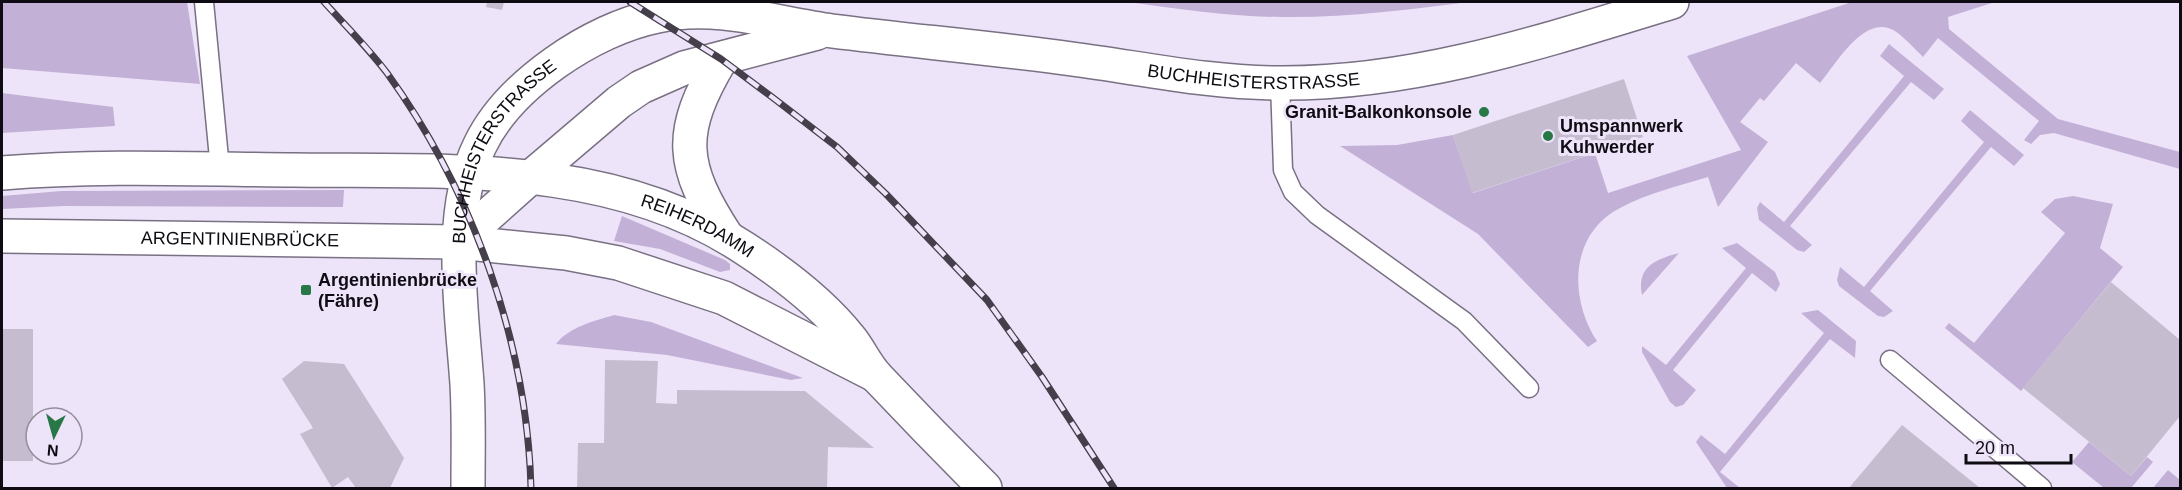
<svg xmlns="http://www.w3.org/2000/svg" width="2182" height="490" font-family="Helvetica,sans-serif">
<style>
.green{fill:#c3b0d7}
.building{fill:#c5bcd0}
.lines{fill:none;stroke-linecap:round;stroke-linejoin:round}
.lane-casing{stroke:#797083;stroke-width:21}
.street-casing{stroke:#797083;stroke-width:36}
.secondary-casing{stroke:#797083;stroke-width:36}
.lane{stroke:#fff;stroke-width:18}
.street{stroke:#fff;stroke-width:33}
.secondary{stroke:#fff;stroke-width:33}
.rail-casing{stroke:#443f4a;stroke-width:7}
.rail{stroke:#eee4f9;stroke-width:4.5;stroke-dasharray:14;stroke-linecap:butt}
.poi-dot{fill:#287747;stroke:#eee4f9;stroke-width:2}
.labels{text-anchor:middle;stroke-width:6;stroke-linejoin:round;paint-order:stroke}
.street-label{font-size:18px;fill:#0e0b12;stroke:#eee4f9}
.poi-label{font-size:18px;font-weight:bold;fill:#0e0b12;stroke:#eee4f9;text-anchor:start}
</style>
<rect width="100%" height="100%" fill="#eee4f9"/>
<g class="green">
<path d="M2,2H187L200,84L2,68Z"/>
<path d="M1128,2H1469C1407,10 1345,18 1282,17C1231,17 1179,9 1128,2Z"/>
<path d="M1852,2H1995L1948,17L1949,29L2058,119L2180,152V169L2054,133L2040,135L2031,144L2024,140L2039,121L1938,38L1923,57C1914,48 1905,38 1895,31C1865,12 1836,64 1820,83L1796,63L1764,101L1760,98L1740,122L1768,142L1718,207L1708,177C1679,186 1648,193 1620,208C1569,234 1569,299 1597,341L1588,347L1478,234L1340,146L1397,145L1453,135L1473,193L1595,153L1608,193L1741,150L1687,56Z"/>
<path d="M1889,44L1944,89L1934,100L1911,82L1790,226L1812,245L1804,252L1797,250L1759,220L1757,208L1760,202L1784,222L1904,76L1880,56Z"/>
<path d="M2,93L113,107L115,126L2,133Z"/>
<path d="M1970,110L2024,155L2014,166L1991,147L1870,291L1893,311L1884,317L1878,316L1839,286L1837,280L1840,267L1864,287L1984,142L1961,121Z"/>
<path d="M344,190L343,207L64,206L2,209V196L61,191Z"/>
<path d="M2073,196L2113,204L2100,248L2123,267L2021,391L1945,328L1949,323L1974,343L2065,233L2041,212L2055,199Z"/>
<path d="M622,216L725,260L730,264V270L720,272L660,249L614,241Z"/>
<path d="M1737,243L1775,272L1780,284L1776,292L1752,273L1673,370L1696,390L1683,405L1676,407L1670,402L1642,352V346L1666,365L1746,268L1722,248Z"/>
<path d="M1679,253L1642,295C1636,267 1656,259 1679,253Z"/>
<path d="M1818,310L1856,341L1855,358L1830,339L1720,472L1740,488H1727L1696,442L1701,435L1725,454L1824,333L1801,313Z"/>
<path d="M614,315L651,322L803,378L791,380L667,355L556,344C569,327 594,321 614,315Z"/>
<path d="M2089,442L2131,476L2147,457L2153,462L2131,488H2104L2072,462Z"/>
<path d="M2168,470L2180,480V488H2153Z"/>
</g>
<g class="building">
<path d="M487,2H504L502,10L486,7Z"/>
<path d="M1624,79L1643,137L1472,193L1453,135Z"/>
<path d="M2111,282L2180,340V416L2131,476L2023,388Z"/>
<rect x="2" y="329" width="31" height="132"/>
<path d="M605,360L658,361L656,403L677,404V390L805,391L874,448L828,447L827,488H577L578,443H604Z"/>
<path d="M304,361L344,364L404,458L390,488H356L348,477L332,488L300,434L313,428L282,379Z"/>
<path d="M1902,425L1980,488H1849Z"/>
</g>
<g class="lines">
<g class="lane-casing">
<g id="lane">
<path d="M204,2L220,169"/>
<path d="M1280,83L1283,170L1293,192L1317,215L1464,321L1529,388"/>
<path d="M1890,360L2042,488"/>
</g>
</g>
<g class="street-casing">
<g id="street">
<path d="M721,59C677,133 680,165 727,237"/>
<path d="M458,242L532,176L619,102L641,87L684,68L817,33"/>
<path id="s1" d="M468,488C468,454 469,419 467,384C462,311 446,213 480,145C509,85 592,29 657,16C716,3 774,23 832,31C912,41 992,48 1072,59C1141,68 1209,83 1280,83C1415,84 1544,41 1672,2"/>
</g>
</g>
<g class="secondary-casing">
<g id="secondary">
<path id="s2" d="M2,173C99,165 197,169 294,170C446,172 611,160 744,248C781,272 821,302 849,337C860,350 866,366 878,378C913,415 949,452 985,488"/>
<path id="s3" d="M2,236L458,242L566,253L618,263L724,298L873,374"/>
</g>
</g>
<use href="#lane" class="lane"/>
<use href="#street" class="street"/>
<use href="#secondary" class="secondary"/>
<g class="rail-casing">
<g id="rail">
<path d="M324,2C345,25 368,48 387,73C473,192 527,342 531,488"/>
<path d="M630,2L721,59L772,97L837,147L886,194L987,300L1042,377L1114,488"/>
</g>
</g>
<use href="#rail" class="rail"/>
</g>
<g class="poi-dot">
<circle cx="1484" cy="112" r="6"/>
<circle cx="1548" cy="136" r="6"/>
<rect x="300" y="284" width="12" height="12" rx="3"/>
</g>
<g class="labels">
<g class="street-label">
<text dy="6" stroke="none"><textPath href="#s1" startOffset="1173">BUCHHEISTERSTRASSE</textPath></text>
<text dy="6" stroke="none"><textPath href="#s1" startOffset="351">BUCHHEISTERSTRASSE</textPath></text>
<text dy="6" stroke="none"><textPath href="#s2" startOffset="704">REIHERDAMM</textPath></text>
<text dy="6" stroke="none"><textPath href="#s3" startOffset="238">ARGENTINIENBRÜCKE</textPath></text>
</g>
<g class="poi-label">
<text x="1472" y="118" text-anchor="end">Granit-Balkonkonsole</text>
<text x="1560" y="132">Umspannwerk<tspan x="1560" dy="21">Kuhwerder</tspan></text>
<text x="318" y="286">Argentinienbrücke<tspan x="318" dy="21">(Fähre)</tspan></text>
</g>
</g>
<rect width="2182" height="490" fill="none" stroke="#0e0b12" stroke-width="6"/>
<g transform="translate(54 436) rotate(185)"><circle r="28" fill="#eee4f9" stroke="#948d9d" stroke-width="1.5"/>
<path d="M0-4.5L10 22L0 15L-10 22Z" fill="#287747"/>
<text y="-9" font-size="16" font-weight="bold" text-anchor="middle" fill="#0e0b12">N</text>
</g>
<path d="M1966 454v9h105v-9" fill="none" stroke="#0e0b12" stroke-width="3"/>
<text x="1975" y="454" font-size="18" fill="#0e0b12" stroke="#eee4f9" stroke-width="4.5" paint-order="stroke">20 m</text>
</svg>
